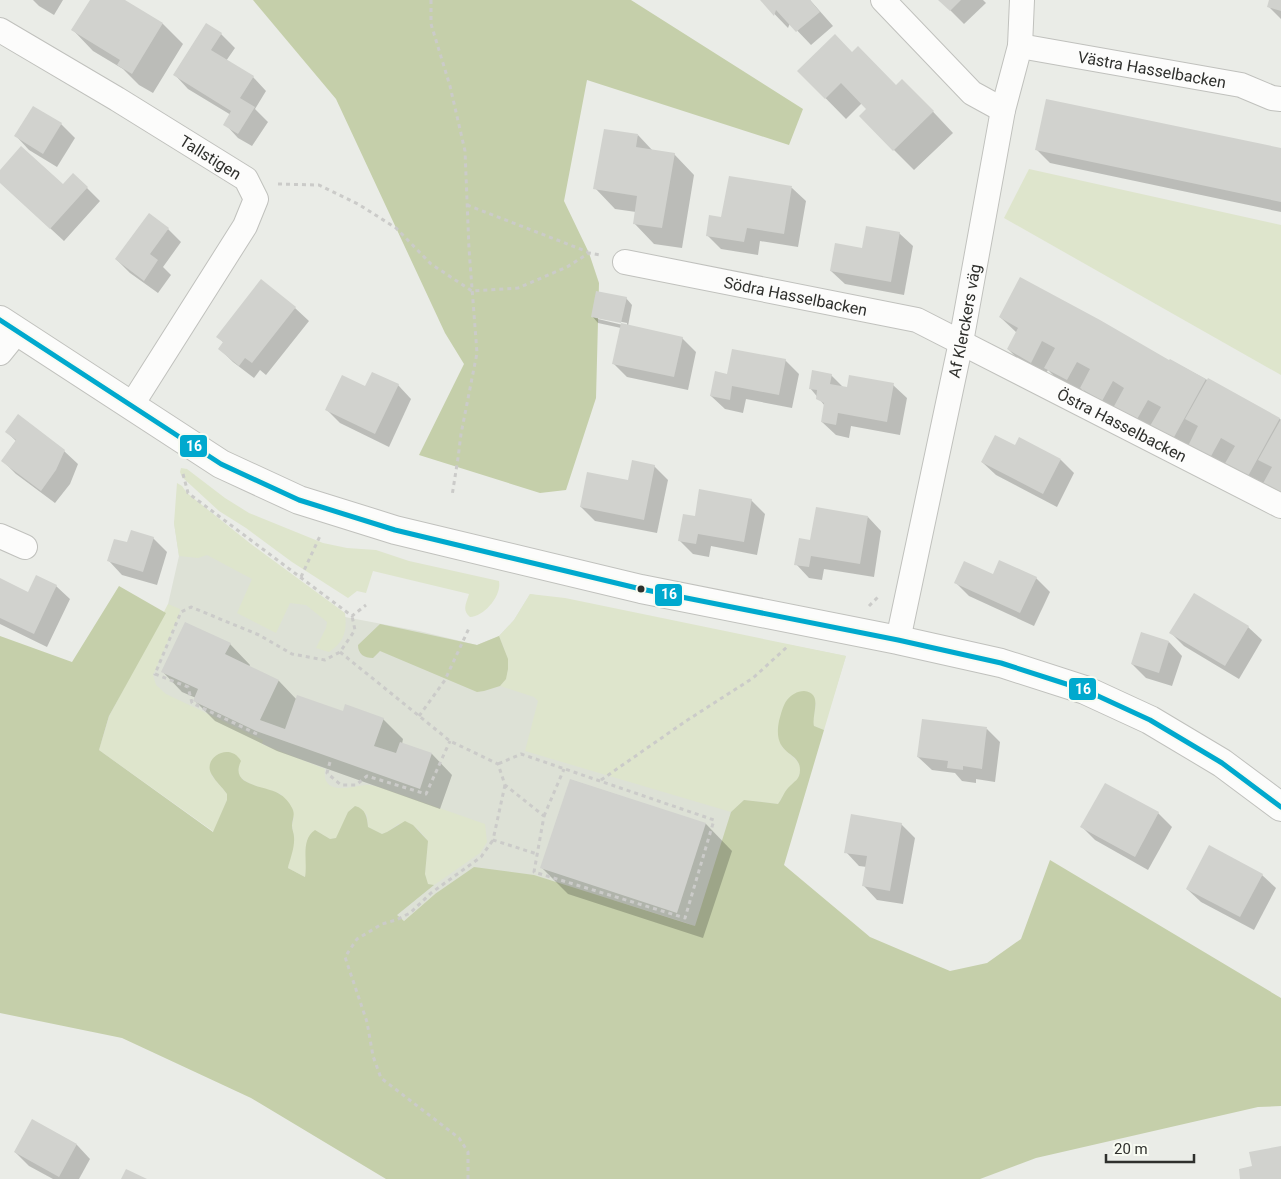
<svg xmlns="http://www.w3.org/2000/svg" width="1281" height="1179" font-family="Roboto,sans-serif">
<style>
.built{fill:#dde1d6}
.green{fill:#dee5cc}
.forest{fill:#c5cfaa}
.shadow{fill:#0003;fill-rule:evenodd}
.building{fill:#d1d2ce}
.lines{fill:none;stroke-linecap:round;stroke-linejoin:round}
.street-casing{stroke:#c0c1bd;stroke-width:26}
.secondary-casing{stroke:#c0c1bd;stroke-width:30}
.path{stroke:#cbcbc9;stroke-width:3;stroke-dasharray:4 4;stroke-linecap:butt}
.street{stroke:#fcfcfb;stroke-width:24}
.secondary{stroke:#fcfcfb;stroke-width:28}
.bus-1-casing{stroke:#f8fbf2;stroke-width:9}
.bus-1{stroke:#00a9ce;stroke-width:5}
.bus-dot{fill:#2f302d;stroke:#f8fbf2;stroke-width:2}
.labels{text-anchor:middle;stroke-width:5;stroke-linejoin:round;paint-order:stroke}
.street-label{font-size:16px;fill:#2f302d;stroke:#f8fbf2}
.line-badge{stroke:#f8fbf2;stroke-width:2}
.badge-label{font-size:14px;text-anchor:middle;font-weight:bold;fill:#fff}
</style>
<rect width="100%" height="100%" fill="#eaece7"/>
<path class="built" d="M182,495L345,617L419,631L477,645L499,636L514,620L530,594L846,656L755,951L687,923L613,900L435,894L404,921L99,750L109,716L166,613L179,556L174,523Z"/>
<g class="green">
<path d="M1029,169L1281,225V375L1004,218Z"/>
<path d="M181,468L187,469L225,498L249,513L323,543L347,548L376,550L409,561L499,581C502,595 485,616 470,617C461,610 467,602 469,594L373,571L366,593L357,591L348,598L292,562L246,528L219,511L182,477L180,472Z"/>
<path d="M177,483L182,486L187,493L251,544L345,613C347,630 345,642 329,652L316,648L326,628L327,622L306,605L290,603L276,633L237,613L252,579L207,555L198,558L179,556L174,523Z"/>
<path d="M530,594L565,598L846,656L824,730L814,726L813,721L816,704L790,697C778,711 781,729 782,747L797,761L801,768L797,782L788,788L778,804L744,800L731,812L525,751L538,701L534,697L500,686C514,673 506,652 499,636L514,620Z"/>
<path d="M168,604L180,609L179,616L153,675L156,685L166,694L263,740L262,744L325,769C321,796 350,787 366,785C370,784 377,787 382,788L485,824L487,842L480,853L440,881L434,885L428,884L425,874L428,841C417,827 417,825 398,824L387,832L382,834L368,827L367,815L355,806L348,812L337,838L330,839L315,830L305,877L288,868L294,838L292,825L294,818L281,794C266,789 247,786 238,774L239,764L211,775L227,794V800L214,832L99,750L110,715Z"/>
</g>
<g class="forest">
<path d="M253,0H631L803,109L789,145L587,80L564,201L589,253L599,283L596,398L566,490L540,493L419,455L464,364L445,333L336,99Z"/>
<path d="M119,586L166,613L109,716L99,750L213,832L227,800V794C222,787 216,782 212,775C201,758 230,741 241,761C228,788 269,785 281,795C286,798 291,805 293,810C295,816 292,820 292,826C292,830 294,833 294,837C295,847 290,859 288,868L305,877C308,862 300,840 315,830L330,839L336,838L348,812L355,806C366,809 367,817 368,827L382,834L387,832L405,821L413,825L428,841L425,874L428,884L434,885L397,915L404,921L435,894L474,867L534,875L695,926L731,812L744,800L778,804C782,799 784,792 788,788C794,781 800,780 800,770C800,750 772,757 779,721C781,714 783,705 787,700C791,695 797,691 804,691C824,693 811,715 814,726L824,730L784,865L870,937L950,971L987,963L1021,939L1050,860L1281,998V1106L1258,1107L1036,1158L980,1179H386L251,1098L122,1038L0,1013V636L72,662Z"/>
<path d="M380,624L477,645L499,636L508,659V669L506,679L500,686L484,691L477,692L380,651L373,658C364,658 358,654 358,645Z"/>
</g>
<g class="shadow">
<path d="M33,0H63L54,15L39,6Z"/>
<path d="M91,0H123L163,24L183,44L153,93L139,85L123,69L93,51L73,30Z"/>
<path d="M761,0H810L833,26L811,45L790,23L788,28Z"/>
<path d="M940,0H983L986,3L964,24Z"/>
<path d="M1270,0H1281V19L1269,7Z"/>
<path d="M206,25L221,34L235,48L226,61L253,77L266,91L255,109L268,122L252,146L238,138L225,124L231,115L188,89L175,75Z"/>
<path d="M799,71L896,86L923,101L953,133L914,170L894,150L868,109L862,103L846,119Z"/>
<path d="M61,124L75,138L57,167L29,150L16,136Z"/>
<path d="M638,135L653,151L674,154L694,175L682,248L654,244L634,223L636,212L615,209L595,188Z"/>
<path d="M1036,149L1281,150V212L1050,163Z"/>
<path d="M0,172L63,186L87,188L100,201L64,241L0,182Z"/>
<path d="M730,177L792,188L806,201L798,247L760,241L758,255L721,249L707,235L722,218Z"/>
<path d="M168,229L181,242L163,267L171,275L158,293L130,273L116,259Z"/>
<path d="M899,233L913,246L904,295L845,284L831,271Z"/>
<path d="M626,298L632,305L628,326L682,338L696,352L688,390L627,377L613,363L621,328L598,323L592,316ZM598,317L627,323V326L598,319Z"/>
<path d="M295,308L309,321L266,375L260,370L254,378L233,362L219,348L224,343L218,337Z"/>
<path d="M1000,317L1170,362V360L1280,419L1281,420V502L1095,402L1082,389L1081,393L1059,381L1048,370L1045,375L1022,363L1008,349L1017,333Z"/>
<path d="M785,360L799,374L792,408L746,399L743,413L725,409L711,396L728,375Z"/>
<path d="M831,375L844,388L893,385L907,398L900,435L851,426L849,438L836,435L822,422L825,406L810,388Z"/>
<path d="M398,385L411,399L389,447L340,423L327,410Z"/>
<path d="M7,432L64,451L78,464L70,484L55,503L16,474L3,461L17,442Z"/>
<path d="M1061,460L1074,473L1057,507L996,475L982,462Z"/>
<path d="M654,466L668,480L657,533L595,521L581,507Z"/>
<path d="M751,500L765,514L757,555L711,546L709,557L693,554L679,540L696,517Z"/>
<path d="M868,517L881,531L874,577L824,569L822,580L809,578L796,564L811,542Z"/>
<path d="M153,538L167,552L157,585L122,575L109,561Z"/>
<path d="M993,576L1036,578L1050,592L1034,626L969,596L955,582Z"/>
<path d="M0,582L29,593L56,586L70,599L47,647L0,624Z"/>
<path d="M1248,627L1262,640L1239,679L1184,646L1171,633Z"/>
<path d="M1169,642L1182,656L1172,686L1146,678L1132,664Z"/>
<path d="M230,644L250,665L249,667L279,681L297,700L343,713L383,719L403,739L402,744L432,754L452,775L440,809L277,751L215,721L194,700L196,698L182,692L162,671Z"/>
<path d="M987,729L1000,742L995,782L976,779V783L962,781L955,773L932,770L918,757Z"/>
<path d="M571,780L706,824L732,851L703,938L568,894L542,868Z"/>
<path d="M1158,813L1172,827L1148,870L1095,840L1082,827Z"/>
<path d="M901,824L915,838L903,904L877,900L864,886L867,867L859,866L846,852Z"/>
<path d="M1262,875L1276,888L1254,930L1201,902L1187,889Z"/>
<path d="M32,1121L77,1145L90,1159L79,1179H53L29,1166L15,1152Z"/>
</g>
<g class="building">
<path d="M90,0H125L163,23L132,74L117,65L120,60L71,30Z"/>
<path d="M760,0H810L820,12L796,32L776,10L774,16Z"/>
<path d="M938,0H961L950,11Z"/>
<path d="M1269,0H1281V11L1267,7Z"/>
<path d="M206,23L222,33L211,50L254,76L240,98L255,107L238,134L223,125L231,111L173,75Z"/>
<path d="M835,34L852,52L858,46L896,85L902,79L934,111L893,151L859,116L866,109L841,83L825,99L797,71Z"/>
<path d="M1046,99L1281,148V202L1035,150Z"/>
<path d="M33,106L62,123L43,154L14,136Z"/>
<path d="M604,129L638,134L636,147L675,153L662,228L633,224L637,196L593,189Z"/>
<path d="M21,146L63,184L73,173L88,187L50,229L0,183V170Z"/>
<path d="M729,176L792,186L784,234L747,228L744,242L706,236L709,215L721,217Z"/>
<path d="M149,213L169,228L150,254L158,260L144,281L115,259Z"/>
<path d="M866,226L900,232L891,282L830,271L835,243L862,248Z"/>
<path d="M1020,277L1100,320L1169,360L1170,359L1206,379L1173,439L1150,426L1161,407L1148,400L1136,421L1113,408L1124,388L1113,381L1102,401L1080,388L1090,369L1077,362L1067,380L1044,368L1055,348L1042,341L1031,363L1007,349L1018,328L999,317Z"/>
<path d="M261,279L296,307L252,363L245,358L239,366L218,349L223,342L216,337Z"/>
<path d="M596,291L627,297L621,323L591,317Z"/>
<path d="M621,323L683,337L674,377L612,364Z"/>
<path d="M732,349L786,359L779,395L732,386L730,400L710,396L715,371L727,374Z"/>
<path d="M812,370L832,374L830,384L847,387L849,375L894,383L887,422L838,413L836,425L821,422L824,403L816,399L817,390L809,389Z"/>
<path d="M372,372L399,384L375,434L325,410L342,375L365,386Z"/>
<path d="M1208,378L1280,418L1247,478L1224,465L1235,446L1221,438L1210,458L1188,446L1198,426L1185,419Z"/>
<path d="M18,414L65,450L56,470L41,491L1,461L16,440L5,432Z"/>
<path d="M1281,419V498L1261,487L1272,467L1258,460Z"/>
<path d="M995,435L1015,445L1019,437L1061,459L1043,494L981,462Z"/>
<path d="M632,460L655,465L644,520L580,507L587,472L628,480Z"/>
<path d="M699,489L752,499L744,542L698,534L696,544L678,541L683,514L695,516Z"/>
<path d="M816,507L868,516L860,564L811,556L809,567L794,565L799,538L810,540Z"/>
<path d="M131,530L154,537L143,572L107,561L114,539L127,542Z"/>
<path d="M999,560L1037,577L1020,613L954,583L964,561L993,574Z"/>
<path d="M36,575L57,585L34,634L0,618V578L28,592Z"/>
<path d="M1194,593L1249,626L1225,666L1169,633Z"/>
<path d="M185,622L231,643L225,654L279,680L260,720L285,729L297,695L343,711L345,704L384,718L374,746L396,753L400,742L432,753L420,789L256,731L193,701L198,689L161,672Z"/>
<path d="M1141,632L1169,641L1159,673L1131,664Z"/>
<path d="M922,719L987,727L982,769L963,766V770L947,768L948,761L917,757Z"/>
<path d="M570,779L706,823L677,913L540,868Z"/>
<path d="M1105,783L1159,812L1135,857L1080,827Z"/>
<path d="M851,814L902,823L890,891L862,886L867,856L844,853Z"/>
<path d="M1209,845L1263,874L1240,917L1186,889Z"/>
<path d="M32,1119L77,1144L59,1177L14,1152Z"/>
<path d="M1281,1146V1179H1240L1239,1169L1252,1166L1249,1152Z"/>
<path d="M126,1169L147,1179H121Z"/>
</g>
<g class="lines">
<g class="street-casing">
<g id="street">
<path d="M883,0L972,93L1003,110"/>
<path id="s1" d="M0,30L117,99L246,179L256,199L245,226L131,406"/>
<path id="s2" d="M1020,46L1241,85L1272,98L1281,99"/>
<path id="s3" d="M625,262L917,320L1281,506"/>
<path d="M0,353L17,332"/>
<path d="M0,536L25,547"/>
<path id="s4" d="M898,640L961,342L1003,110L1020,46L1022,0"/>
</g>
</g>
<g class="secondary-casing">
<path id="secondary" d="M0,320L221,464L299,500L395,530L641,589L898,640L1001,663L1085,690L1150,720L1222,763L1281,807"/>
</g>
<g class="path">
<path d="M431,0V24L450,86L465,151L469,249L477,353L461,434L458,458L452,496"/>
<path d="M278,184L319,185L358,204L396,228L431,264L472,291L518,288L567,267L589,253L600,255"/>
<path d="M467,205L588,252"/>
<path d="M183,474L188,493L352,616L366,605"/>
<path d="M301,577L320,536"/>
<path d="M869,606L879,596"/>
<path d="M340,652L450,741L498,764L505,785L544,816L534,872L685,918L714,820L521,754L498,764"/>
<path d="M419,716L445,680L470,626"/>
<path d="M257,734L192,703L188,687L155,674L181,612L191,607L259,635L292,654L325,660L340,652L355,630L352,616"/>
<path d="M330,762L327,773L341,785H356L367,776L426,794L450,741"/>
<path d="M601,780L686,721L753,678L787,647"/>
<path d="M505,785L493,840L537,854"/>
<path d="M544,816L564,769"/>
<path d="M468,1179V1152L459,1138L381,1078L373,1056L367,1022L345,957L357,939L382,924L396,920L410,913L431,893L481,857L493,840"/>
</g>
<use href="#street" class="street"/>
<use href="#secondary" class="secondary"/>
<g class="bus-1-casing">
<path id="bus-1" d="M0,320L221,464L299,500L395,530L641,589L898,640L1001,663L1085,690L1150,720L1222,763L1281,807"/>
</g>
<use href="#bus-1" class="bus-1"/>
</g>
<circle class="bus-dot" cx="641" cy="589" r="4.5"/>
<g class="labels">
<g class="street-label">
<text dy="6" stroke="none"><textPath href="#s2" startOffset="134">Västra Hasselbacken</textPath></text>
<text dy="6" stroke="none"><textPath href="#s1" startOffset="246">Tallstigen</textPath></text>
<text dy="6" stroke="none"><textPath href="#s3" startOffset="174">Södra Hasselbacken</textPath></text>
<text dy="6" stroke="none"><textPath href="#s4" startOffset="326">Af Klerckers väg</textPath></text>
<text dy="6" stroke="none"><textPath href="#s3" startOffset="528">Östra Hasselbacken</textPath></text>
</g>
</g>
<g class="line-badge">
<rect x="179" y="434" width="29" height="24" rx="5" fill="#00a9ce"/>
<rect x="654" y="583" width="29" height="24" rx="5" fill="#00a9ce"/>
<rect x="1068" y="677" width="29" height="24" rx="5" fill="#00a9ce"/>
</g>
<g class="badge-label">
<text x="194" y="451">16</text>
<text x="669" y="599">16</text>
<text x="1083" y="694">16</text>
</g>
<path d="M1106 1154v8h88v-8" fill="none" stroke="#2f302d" stroke-width="2.5"/>
<text x="1114" y="1154" font-size="15" fill="#2f302d" stroke="#f8fbf2" stroke-width="4" paint-order="stroke">20 m</text>
</svg>
